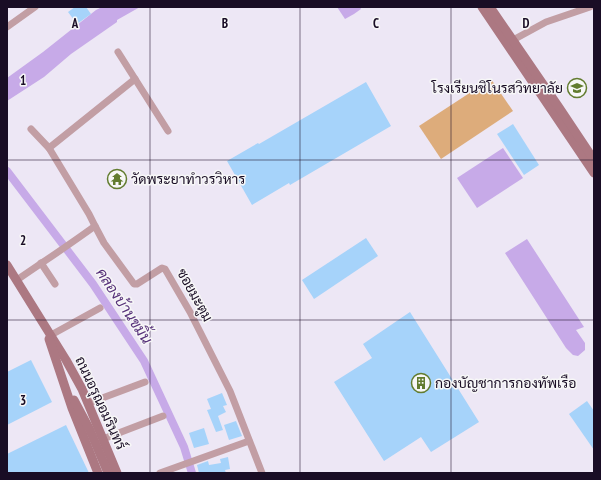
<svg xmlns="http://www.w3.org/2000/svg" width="601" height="480" font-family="'PT Sans Narrow',Sarabun,sans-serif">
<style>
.green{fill:#ddac7b}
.water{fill:#c7aae8}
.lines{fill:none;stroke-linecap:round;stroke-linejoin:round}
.canal{stroke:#c7aae8;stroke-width:8}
.building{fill:#a6d3fa}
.minor{stroke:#c29ea4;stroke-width:7}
.secondary{stroke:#ac7882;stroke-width:9}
.grid{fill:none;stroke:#190d25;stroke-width:1;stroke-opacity:0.55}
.labels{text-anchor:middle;stroke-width:3;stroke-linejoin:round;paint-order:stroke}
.poi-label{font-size:14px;fill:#190d25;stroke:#f7f7f7;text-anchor:start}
.street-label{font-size:14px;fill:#190d25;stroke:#f7f7f7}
.water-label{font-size:15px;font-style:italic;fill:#57327a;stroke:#f7f7f7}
.grid-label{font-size:13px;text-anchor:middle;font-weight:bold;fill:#190d25;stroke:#f7f7f7;stroke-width:3;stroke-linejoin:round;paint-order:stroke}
</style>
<rect width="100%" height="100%" fill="#ede7f5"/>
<path class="green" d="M491,79L513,111L441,159L419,126Z"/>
<g class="water">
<path d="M102,7H140L117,20V22L71,54L44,77L7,101V78L43,52L96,10Z"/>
<path d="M337,7H360L361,9L354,14L345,19Z"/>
<path d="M503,148L523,178L477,208L457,178Z"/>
<path d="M527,239L584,327L576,330L585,343V350L578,356L573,355L566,348L505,253Z"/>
</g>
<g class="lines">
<path class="canal" d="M7,171L93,284L144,361L184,447L192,473"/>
</g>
<g class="building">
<path d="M75,7H86L91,14L77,24L68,12Z"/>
<path d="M366,82L391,126L290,185L289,183L252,205L227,161L258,143L259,144Z"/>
<path d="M513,124L539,165L524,175L497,134Z"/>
<path d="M366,238L378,256L314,299L302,280Z"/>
<path d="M410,312L479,422L431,452L421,437L384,461L334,382L372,358L363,344Z"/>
<path d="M31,360L52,402L7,425V372Z"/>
<path d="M222,393L227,405L223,406L226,412L218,416L223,430L216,432L207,410L211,409L207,399Z"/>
<path d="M587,401L594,411V450L569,414Z"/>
<path d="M236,421L242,436L229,440L224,425Z"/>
<path d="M66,425L89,473H7V454Z"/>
<path d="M204,428L209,444L194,448L189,433Z"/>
<path d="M228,457L230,469L225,470L226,473H199L197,465L208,461L209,465L221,463L220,459Z"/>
</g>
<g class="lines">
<g class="minor">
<path d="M7,27L35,7"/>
<path d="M513,40L546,22L590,7"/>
<path d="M118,52L168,131"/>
<path d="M31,129L49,148L89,214L95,226L104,243L134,284H137L162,268L165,269L190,312L230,391L262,473"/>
<path d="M49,148L135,79"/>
<path d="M41,263L55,284"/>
<path d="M17,280C43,262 69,245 95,226"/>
<path d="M51,335L100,308"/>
<path d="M89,403L145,382"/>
<path d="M103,439L163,416"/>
<path d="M160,473L249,441"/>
</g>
<g class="secondary">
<path d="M482,7L594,173"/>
<path d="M490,7L558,106L594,160"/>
<path d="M7,265L66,360L82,389L117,473"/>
<path d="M49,339L72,408L98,473"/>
<path d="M74,400L89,428L108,473"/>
</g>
</g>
<path class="grid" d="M150,7V473M300,7V473M451,7V473M7,160H594M7,320H594"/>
<defs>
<g id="school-ring" transform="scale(1)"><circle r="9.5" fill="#f7f7f7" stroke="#627c2f" stroke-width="1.5"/><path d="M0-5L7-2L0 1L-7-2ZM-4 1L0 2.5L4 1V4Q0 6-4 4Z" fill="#627c2f"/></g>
<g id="temple-ring" transform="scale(1)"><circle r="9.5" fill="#f7f7f7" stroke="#627c2f" stroke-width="1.5"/><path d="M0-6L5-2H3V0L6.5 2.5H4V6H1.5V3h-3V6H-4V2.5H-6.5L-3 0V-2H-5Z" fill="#627c2f"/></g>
<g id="building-ring" transform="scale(1)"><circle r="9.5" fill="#f7f7f7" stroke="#627c2f" stroke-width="1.5"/><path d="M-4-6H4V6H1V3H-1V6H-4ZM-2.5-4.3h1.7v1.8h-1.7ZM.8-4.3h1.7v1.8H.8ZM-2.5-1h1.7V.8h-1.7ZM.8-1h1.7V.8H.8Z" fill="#627c2f"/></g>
</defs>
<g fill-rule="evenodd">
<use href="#school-ring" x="577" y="88"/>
<use href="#temple-ring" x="117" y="179"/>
<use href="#building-ring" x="421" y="383"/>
</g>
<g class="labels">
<g class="poi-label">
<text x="563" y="93" text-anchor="end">โรงเรียนชิโนรสวิทยาลัย</text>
<text x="131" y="184">วัดพระยาทําวรวิหาร</text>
<text x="435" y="388">กองบัญชาการกองทัพเรือ</text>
</g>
<g class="street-label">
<text transform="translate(195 295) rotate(61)" y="5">ซอยมะตูม</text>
<text transform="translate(101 403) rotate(65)" y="5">ถนนอรุณอมรินทร์</text>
</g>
<g class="water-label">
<text transform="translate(124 306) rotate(56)" y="5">คลองบ้านขมิ้น</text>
</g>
</g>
<g class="grid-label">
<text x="75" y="28">A</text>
<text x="225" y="28">B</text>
<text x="376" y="28">C</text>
<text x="526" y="28">D</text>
<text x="23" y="85">1</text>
<text x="23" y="245">2</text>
<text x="23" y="405">3</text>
</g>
<rect width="601" height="480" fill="none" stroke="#190d25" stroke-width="16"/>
</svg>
